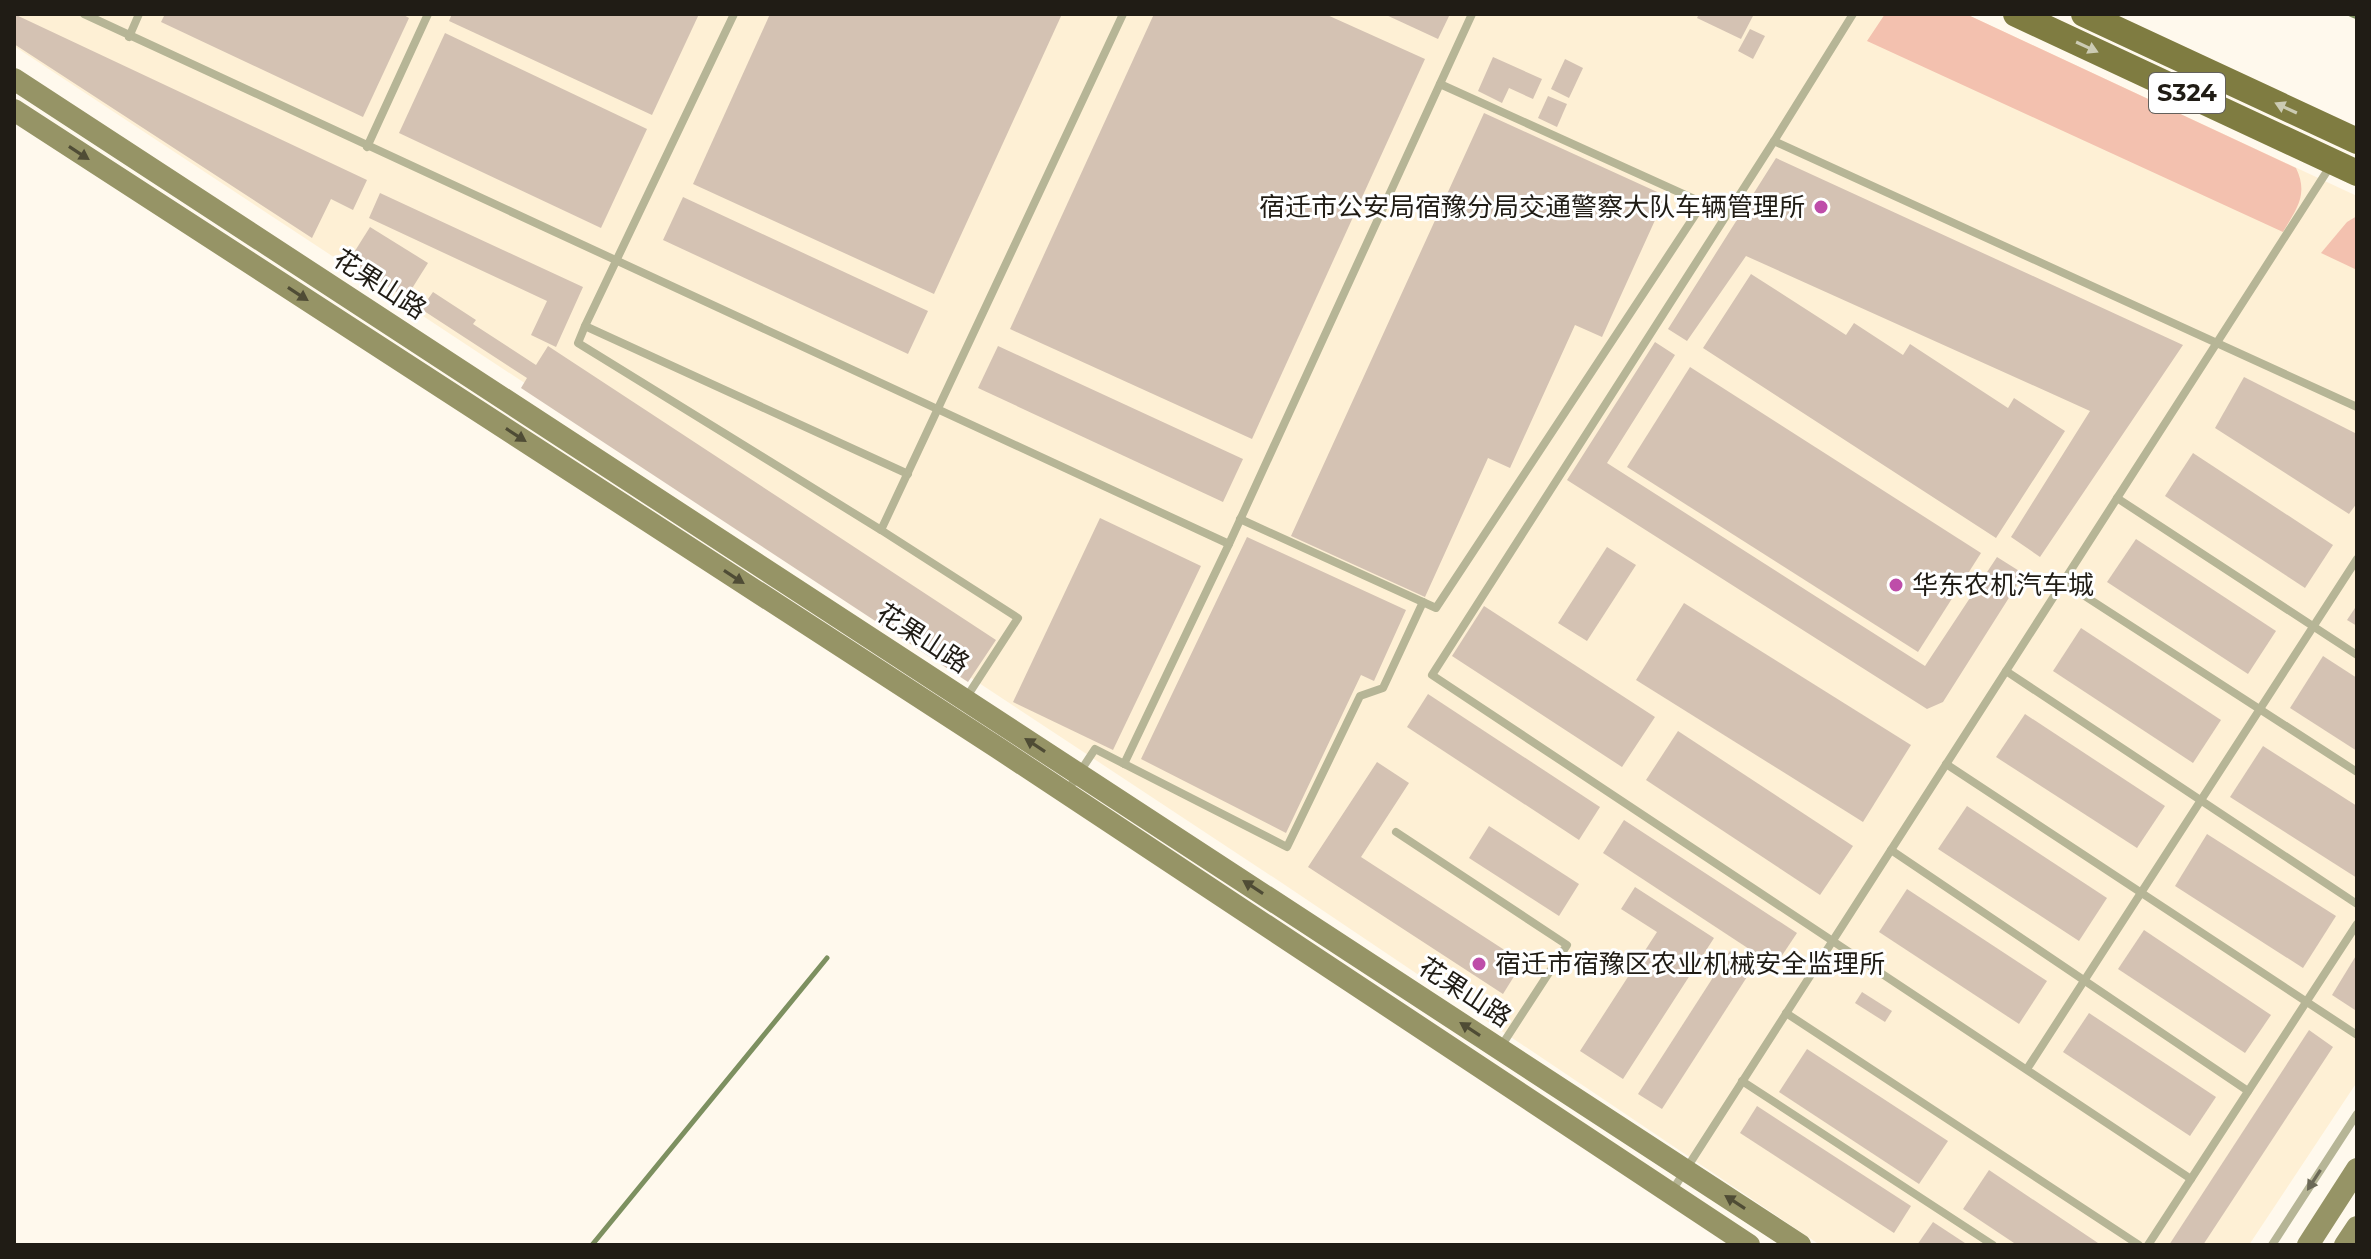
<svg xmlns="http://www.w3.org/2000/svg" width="2371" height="1259" font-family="Montserrat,'Noto Sans SC',sans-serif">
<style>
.built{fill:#fef0d5}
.green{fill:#f3c1af}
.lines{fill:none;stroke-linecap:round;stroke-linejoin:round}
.stream{stroke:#7d9060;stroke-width:5}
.building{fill:#d4c2b3}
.lane{stroke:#b6b596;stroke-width:8}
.secondary{stroke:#969466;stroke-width:22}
.primary{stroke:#7f7c41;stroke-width:26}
.oneway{fill:#cccbb3}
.oneway2{fill:#4f4c35}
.oneway3{fill:#6b6856}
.poi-dot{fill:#be4da9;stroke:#fff;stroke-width:3}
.labels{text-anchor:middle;stroke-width:6;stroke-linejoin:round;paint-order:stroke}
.shield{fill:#fff;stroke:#63605b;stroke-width:2}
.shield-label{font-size:24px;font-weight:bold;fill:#201c15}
.poi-label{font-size:26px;fill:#201c15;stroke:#fff;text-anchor:start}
.street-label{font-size:26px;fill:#201c15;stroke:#fff}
</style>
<rect width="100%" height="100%" fill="#fff9ed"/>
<path class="built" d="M14,14H1966L2357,196V1082L2249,1245H1820L1282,883L14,46Z"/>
<g class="green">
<path d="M1885,14H1966L2296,168C2309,195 2296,209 2283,232L1867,41Z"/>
<path d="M2357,216V270L2321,253L2347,222Z"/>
</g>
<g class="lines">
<g class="stream">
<path d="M2350,14L2357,17"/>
<path d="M592,1245L827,958"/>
</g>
</g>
<g class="building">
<path d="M14,14L367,180L353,210L331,199L312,238L14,44Z"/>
<path d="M165,14H402L409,18L363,117L161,22Z"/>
<path d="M452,14H699L652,115L449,21Z"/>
<path d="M770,14H1062L934,294L693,184Z"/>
<path d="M1154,14H1325L1425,59L1252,439L1010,329Z"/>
<path d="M1384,14H1450L1438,39Z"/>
<path d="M1699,14H1754L1741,39L1697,18Z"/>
<path d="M1750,29L1765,36L1753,59L1738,51Z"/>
<path d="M445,33L647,129L601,228L399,133Z"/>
<path d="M1493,57L1542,79L1533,99L1509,88L1502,103L1478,91Z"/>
<path d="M1565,59L1583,68L1569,98L1551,89Z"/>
<path d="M1548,96L1567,104L1557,127L1538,118Z"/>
<path d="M1484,113L1666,196L1602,337L1575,325L1510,468L1488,458L1425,597L1291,536Z"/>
<path d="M1776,158L2183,345L2040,557L2011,537L2090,411L1746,256L1687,341L1668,329Z"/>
<path d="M380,193L583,287L556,347L531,335L547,301L369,218Z"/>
<path d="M683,197L928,311L908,354L663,240Z"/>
<path d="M370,227L428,263L406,298L348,262Z"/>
<path d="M1751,274L1846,335L1854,323L1903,355L1910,344L2008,408L2014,398L2065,431L1996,538L1703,348Z"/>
<path d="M433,292L476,320L473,324L536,365L548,346L996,640L968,682L521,388L527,378L421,309Z"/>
<path d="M1655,342L1675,355L1607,463L1925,666L1997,557L2024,574L1943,702L1927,709L1567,480Z"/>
<path d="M998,346L1243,459L1223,502L978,388Z"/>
<path d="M1690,367L1981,553L1918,652L1627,467Z"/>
<path d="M2244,377L2357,434V503L2349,514L2215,428Z"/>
<path d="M2193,453L2333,545L2305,588L2165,496Z"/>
<path d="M1100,518L1201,566L1113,750L1013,702Z"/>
<path d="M1247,537L1406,610L1374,681L1361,675L1286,833L1141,759Z"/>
<path d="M2136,539L2276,631L2248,674L2107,582Z"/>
<path d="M1607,547L1636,565L1587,641L1558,623Z"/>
<path d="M1684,603L1911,745L1863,822L1636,680Z"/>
<path d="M2357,605V626L2347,620Z"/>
<path d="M1484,606L1655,717L1622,767L1452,656Z"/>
<path d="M2081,628L2221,720L2193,763L2053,671Z"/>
<path d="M2323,656L2357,678V751L2290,708Z"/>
<path d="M1428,694L1600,807L1579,840L1407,727Z"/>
<path d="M2025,714L2165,806L2137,848L1996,757Z"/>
<path d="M1678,731L1853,846L1820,895L1646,780Z"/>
<path d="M2263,746L2357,806V878L2230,797Z"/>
<path d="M1377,762L1409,783L1361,857L1523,962L1503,994L1308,867Z"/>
<path d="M1967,806L2107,898L2079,941L1938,849Z"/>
<path d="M1624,820L1797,933L1775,966L1603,853Z"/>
<path d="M1489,826L1579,884L1559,916L1469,858Z"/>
<path d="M2207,834L2336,916L2303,968L2175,886Z"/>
<path d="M1635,887L1714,938L1623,1079L1580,1051L1657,932L1621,909Z"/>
<path d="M1907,889L2047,981L2019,1024L1879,932Z"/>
<path d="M2144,930L2271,1015L2245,1053L2118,969Z"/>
<path d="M1730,951L1754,966L1662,1109L1638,1094Z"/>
<path d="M2357,954V1007L2355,1010L2332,995Z"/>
<path d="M1862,992L1892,1011L1885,1022L1855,1003Z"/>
<path d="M2089,1013L2216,1097L2190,1136L2063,1052Z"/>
<path d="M2309,1030L2333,1047L2203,1245H2169Z"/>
<path d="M1807,1049L1948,1141L1919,1184L1779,1092Z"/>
<path d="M1757,1106L1911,1206L1894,1233L1740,1133Z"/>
<path d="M1989,1170L2101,1245H2017L1963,1209Z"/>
<path d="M1933,1222L1968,1245H1917Z"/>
</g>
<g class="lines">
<g class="lane">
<path d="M84,14L1229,544L1472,14"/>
<path d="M734,14L585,326L908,474"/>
<path d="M129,37L139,14"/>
<path d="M1774,141L1853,14"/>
<path d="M367,147L428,14"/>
<path d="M585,326L578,343L881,530"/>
<path d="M2357,407L1774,141L1432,675L2191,1179L2357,924"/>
<path d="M2117,498L2357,655"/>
<path d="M1240,519L1436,608L1703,203L1440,84"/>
<path d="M2063,582L2357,772"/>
<path d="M2006,671L2357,904"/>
<path d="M966,698L1018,618L881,530L1123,14"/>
<path d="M1124,764L1229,544"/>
<path d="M1946,764L2357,1035"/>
<path d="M1066,793L1095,749L1287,847L1360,696L1383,688L1423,602"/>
<path d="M1396,832L1567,945L1500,1048"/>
<path d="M1891,850L2248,1091"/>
<path d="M1786,1013L2139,1245"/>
<path d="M2027,1069L2357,559"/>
<path d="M1742,1081L1993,1245"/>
<path d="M1672,1191L2331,165"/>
<path d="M2148,1245L2191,1179"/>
<path d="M2272,1245L2357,1114"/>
</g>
<g class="secondary">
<path d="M14,79L1800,1245"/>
<path d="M14,110L998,748L1749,1245"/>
<path d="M2308,1245L2357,1169"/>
<path d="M2345,1245L2357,1227"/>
</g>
<g class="primary">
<path d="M2016,14L2357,173"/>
<path d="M2084,14L2357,141"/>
</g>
</g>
<defs><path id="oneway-solid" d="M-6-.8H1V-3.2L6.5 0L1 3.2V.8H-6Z" transform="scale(2)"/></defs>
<g class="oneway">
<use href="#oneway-solid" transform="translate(2087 47) rotate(25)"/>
<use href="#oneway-solid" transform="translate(2286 108) rotate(-155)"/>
</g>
<g class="oneway2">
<use href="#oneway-solid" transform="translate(79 153) rotate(33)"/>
<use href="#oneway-solid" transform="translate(298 294) rotate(33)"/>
<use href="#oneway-solid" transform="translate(516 435) rotate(33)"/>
<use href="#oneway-solid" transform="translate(734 577) rotate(33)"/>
<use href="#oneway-solid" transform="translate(1035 745) rotate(-147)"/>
<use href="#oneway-solid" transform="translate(1253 887) rotate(-147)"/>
<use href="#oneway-solid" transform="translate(1470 1029) rotate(-147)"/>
<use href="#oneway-solid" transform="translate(1735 1202) rotate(-147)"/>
</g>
<use class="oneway3" href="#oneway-solid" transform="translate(2314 1180) rotate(123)"/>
<g class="poi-dot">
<circle cx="1821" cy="207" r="8"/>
<circle cx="1896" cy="585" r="8"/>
<circle cx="1479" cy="964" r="8"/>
</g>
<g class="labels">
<rect class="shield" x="2149" y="73" width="76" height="40" rx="6"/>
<g class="shield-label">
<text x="2187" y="101">S324</text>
</g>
<g class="poi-label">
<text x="1805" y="216" text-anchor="end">宿迁市公安局宿豫分局交通警察大队车辆管理所</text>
<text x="1912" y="594">华东农机汽车城</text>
<text x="1495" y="973">宿迁市宿豫区农业机械安全监理所</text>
</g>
<g class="street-label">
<text transform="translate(380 284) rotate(33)" y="9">花果山路</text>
<text transform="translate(923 638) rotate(33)" y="9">花果山路</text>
<text transform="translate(1465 992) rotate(33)" y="9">花果山路</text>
</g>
</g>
<rect width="2371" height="1259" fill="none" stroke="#201c15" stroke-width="32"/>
</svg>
